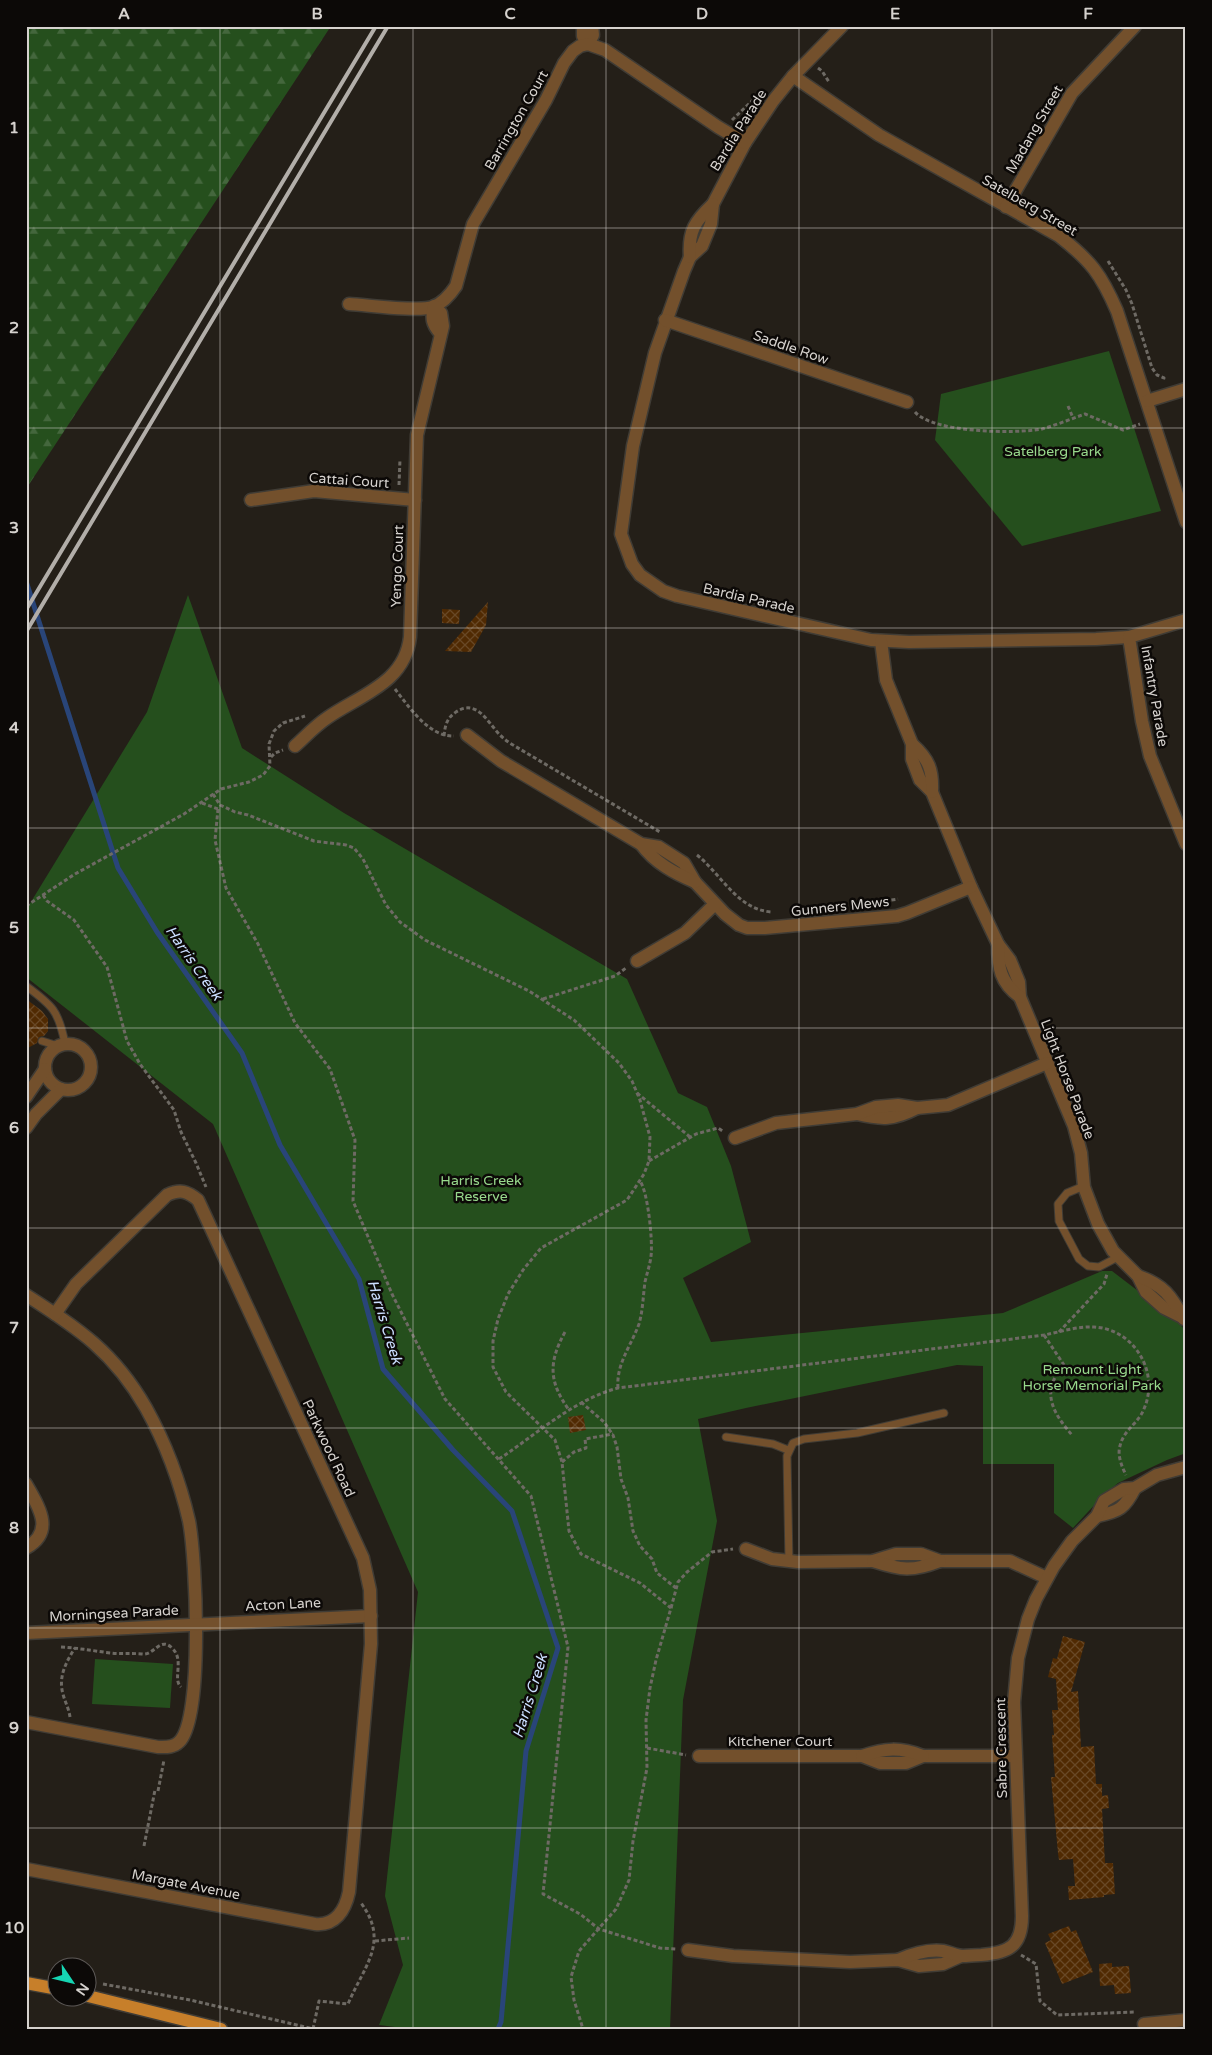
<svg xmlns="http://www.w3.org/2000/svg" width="1212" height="2055" font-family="'Varela Round',sans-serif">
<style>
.green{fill:#254f1d}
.forest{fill:url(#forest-firs)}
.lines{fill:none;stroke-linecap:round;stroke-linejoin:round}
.stream{stroke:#294579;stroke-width:5}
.building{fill:url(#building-cross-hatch)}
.service-casing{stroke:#403c35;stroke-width:9}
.minor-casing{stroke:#403c35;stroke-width:15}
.tertiary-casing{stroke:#403c35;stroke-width:15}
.primary-casing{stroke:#403c35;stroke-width:15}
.path{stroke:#6e6a64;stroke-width:3;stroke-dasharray:4 2.5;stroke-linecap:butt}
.service{stroke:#73502c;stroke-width:7}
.minor{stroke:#73502c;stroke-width:12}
.tertiary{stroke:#73502c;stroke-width:12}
.primary{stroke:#c77f2a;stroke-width:12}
.rail{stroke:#b2aea9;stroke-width:4}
.grid{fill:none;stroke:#d6d2ce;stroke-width:1;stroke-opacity:0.55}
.labels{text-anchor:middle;stroke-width:5;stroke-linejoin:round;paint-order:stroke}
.street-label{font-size:14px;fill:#d6d2ce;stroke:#0c0907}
.park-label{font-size:14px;fill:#98d98c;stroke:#0c0907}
.water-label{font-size:15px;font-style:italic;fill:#cbdeff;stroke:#0c0907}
.neatline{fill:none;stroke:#d6d2ce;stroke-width:2}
.grid-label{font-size:16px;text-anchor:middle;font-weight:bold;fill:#d6d2ce}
</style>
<defs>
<pattern id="forest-firs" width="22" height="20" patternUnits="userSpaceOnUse" patternTransform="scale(1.25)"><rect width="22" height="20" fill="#254f1d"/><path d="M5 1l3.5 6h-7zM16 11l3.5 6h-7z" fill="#44673d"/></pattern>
<pattern id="building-cross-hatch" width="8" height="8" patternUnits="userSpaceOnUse" patternTransform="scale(1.25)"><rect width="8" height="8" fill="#502a02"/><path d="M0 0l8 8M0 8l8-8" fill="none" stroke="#684826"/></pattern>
</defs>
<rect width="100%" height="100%" fill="#241f18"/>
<g class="green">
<path d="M1109,351L1161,511L1022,546L935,440L941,394Z"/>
<path d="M188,595L242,748L344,813L627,979L678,1093L707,1107L731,1166L751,1242L683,1278L711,1342L1003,1313L1102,1271H1112L1176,1320L1186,1331V1453L1167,1460L1118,1483L1100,1499L1073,1528L1054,1513V1464H983V1366L957,1365L746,1408L698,1419L717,1521L683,1700L670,2029H411L379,2025L403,1965L385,1896L418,1592L213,1124L26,977V910L147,712Z"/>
<path d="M95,1659L173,1664L170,1708L92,1704Z"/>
</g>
<path class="forest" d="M26,26H331L26,489Z"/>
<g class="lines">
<path class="stream" d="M26,581L118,868L157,932L242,1053L280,1145L359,1279L383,1369L453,1450L512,1511L558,1648L526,1751L501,2022L498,2029"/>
</g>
<g class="building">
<path d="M488,602L486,625L471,652L445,651Z"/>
<path d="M442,609L460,610L459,624L442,623Z"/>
<path d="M26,999L42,1011L48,1019V1031L44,1036L39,1037L37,1043L26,1049Z"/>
<path d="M583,1415L586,1430L570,1433L568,1417Z"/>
<path d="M1063,1636L1085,1642L1071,1692L1078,1691L1081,1747L1094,1746L1096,1784H1102V1796L1108,1795L1109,1808L1102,1809L1105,1863H1113L1115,1894L1104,1895V1897L1069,1900L1068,1886H1075L1073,1859L1059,1860L1058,1853L1051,1777H1055L1052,1735H1054L1052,1710H1058L1056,1679L1048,1677L1053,1658L1057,1659Z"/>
<path d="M1069,1926L1071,1932L1076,1930L1093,1972L1062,1984L1045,1943L1051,1940L1048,1934Z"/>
<path d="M1112,1963V1967L1129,1966L1131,1993L1115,1994L1114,1985L1100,1986L1099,1964Z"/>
</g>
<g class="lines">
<g class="service-casing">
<g id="service">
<path d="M26,986C52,1005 59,1011 65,1044"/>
<path d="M42,1041L58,1046"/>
<path d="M1084,1186L1067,1193L1058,1204L1059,1221L1079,1259L1088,1266L1099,1267L1118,1257"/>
<path d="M726,1437L773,1444L788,1450"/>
<path d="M789,1562L787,1456L793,1443L804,1439L857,1433L944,1413"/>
</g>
</g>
<g class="minor-casing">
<g id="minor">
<path d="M583,26V36L588,44L593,35L592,26"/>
<path d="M842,26L793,76L773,101L745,143L713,204L711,224L702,246L690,257L684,271L655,353L633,446L621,534L632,564L640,575L663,591L677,596L871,640L909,642L1096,639L1129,637"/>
<path d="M793,76L879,135L1059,236C1091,261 1101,274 1117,311L1186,522"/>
<path d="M1006,207L1072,93L1135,26"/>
<path d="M690,257C688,231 695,221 713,204"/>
<path d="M349,304C368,305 417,312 433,307C443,303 450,295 456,286L473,224L546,100L564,63L573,51L580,46L588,44L605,50L718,127L745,143"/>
<path d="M665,320L907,402"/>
<path d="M1147,401L1186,389"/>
<path d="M251,500L314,491L415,500"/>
<path d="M881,641L886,680L912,744V759L920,780L932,792L971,887L998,944L1010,960L1019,982L1020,997L1074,1126L1081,1153L1084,1187L1098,1224L1113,1251L1138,1276L1146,1292L1164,1308L1184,1318"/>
<path d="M467,735L501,761L641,844L659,847L684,863L695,882L725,914L739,925L747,928H765L897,916L907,913L971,887"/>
<path d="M912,744C929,759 933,770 932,792"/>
<path d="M295,746C305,737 315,726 327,718C360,695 405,683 410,637L417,435L443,326L441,313L434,306C431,318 432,324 440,333"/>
<path d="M641,844C655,863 674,873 695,882"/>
<path d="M998,944C998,968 1000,982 1020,997"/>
<path d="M637,961L685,933L715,904"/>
<path d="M857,1114C882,1120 894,1120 917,1108"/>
<path d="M735,1138L776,1123L857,1114L876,1107L898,1105L917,1108L948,1105L1047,1063"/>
<path d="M1138,1276C1164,1285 1171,1296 1184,1319"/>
<path d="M26,1295C79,1329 114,1352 146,1408C166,1444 180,1482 189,1521C196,1557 204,1719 179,1742C173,1748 165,1747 158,1747L26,1722"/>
<path d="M26,1484C38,1506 56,1531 26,1548"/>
<path d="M1097,1516C1119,1512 1125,1508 1135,1488"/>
<path d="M746,1549L772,1559L798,1562L873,1561L896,1554H921L940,1561H1010L1047,1578"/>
<path d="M873,1561C901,1570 912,1572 940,1561"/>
<path d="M26,1633L371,1616"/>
<path d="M699,1756H862L880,1763H906L923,1756H1015"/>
<path d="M862,1756C885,1748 900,1747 923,1756"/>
<path d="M26,1869L315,1924C335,1926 345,1911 349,1892L371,1644L370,1590L363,1558L198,1200C187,1191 180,1189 167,1195L76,1284L55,1314"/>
<path d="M688,1950L733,1956L850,1962L898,1960L919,1966L943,1964L961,1956"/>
<path d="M898,1960C912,1954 927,1949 943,1951C949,1952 955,1955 962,1956C968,1956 975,1955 981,1955C1009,1953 1022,1946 1022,1916L1014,1702L1018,1658L1028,1619L1036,1599L1054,1566L1072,1541L1097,1516L1104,1501L1124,1489L1135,1488L1157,1475L1186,1467"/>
<path d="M1144,2024L1186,2020"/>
</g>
</g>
<g class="tertiary-casing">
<g id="tertiary">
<path d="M1186,620L1129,637L1142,721L1150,756L1186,844"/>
<circle cx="68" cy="1067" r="23"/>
<path d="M26,1097L45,1069"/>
<path d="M26,1128L36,1114L61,1089"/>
</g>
</g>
<g class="primary-casing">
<g id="primary">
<path d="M26,1983L58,1989"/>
<path d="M88,1996L221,2029"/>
</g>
</g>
<g class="path">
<path d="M818,68L822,71L829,82"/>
<path d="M732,120L758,95"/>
<path d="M1108,261L1126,290L1132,304L1152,368L1157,375L1164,378L1163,381"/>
<path d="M1068,406L1073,418"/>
<path d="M915,412C933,433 1016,434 1042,429C1056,425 1071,419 1085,414L1123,430L1140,424"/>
<path d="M399,485L400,459"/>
<path d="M395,689C409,707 429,737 454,736"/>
<path d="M444,736C445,725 447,718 456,712C477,698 488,723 500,735C504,739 508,742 513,745L660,832"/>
<path d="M271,757L275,753L283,750"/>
<path d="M213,794L220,805L235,812L248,815L314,841L346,845L354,848L363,859L386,905L400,922L425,940L529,991L574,1020L619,1063L632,1081L640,1100L650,1137L649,1161L644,1174L627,1200L541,1248L523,1270L508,1294L498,1319L493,1341V1367L506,1392L555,1440L562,1462L569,1531L581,1554L640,1583L671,1608L656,1660L650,1688L646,1720L647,1768L633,1841L629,1880L616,1909L579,1951L571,1977L574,2000L583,2029"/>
<path d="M202,803L218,809V808"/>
<path d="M218,809L215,840L226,888L258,944L295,1023L330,1069L355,1140L353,1201L392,1294L445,1399L531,1496L568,1647L543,1894L580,1914L599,1929L660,1948L676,1949"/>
<path d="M697,855C722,875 737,909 771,912"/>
<path d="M43,895L47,901L74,920L107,967L127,1041L140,1064L174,1110L181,1132L196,1163L206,1187"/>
<path d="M885,901L898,899"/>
<path d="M26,906L75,874L184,814L221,789L249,782L263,775L270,766L269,744L274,731L283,723L305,716"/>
<path d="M543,999L615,976L626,968"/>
<path d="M637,1093L690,1137"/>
<path d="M649,1161L696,1134L718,1128L724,1132"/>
<path d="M565,1332C548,1363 549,1382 569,1410"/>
<path d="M1059,1332L1104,1284L1107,1274"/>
<path d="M1044,1335L1064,1365C1060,1370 1055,1376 1053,1382C1045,1402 1060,1421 1072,1435"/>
<path d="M618,1388C616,1364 631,1346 639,1324C643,1310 643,1296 645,1282C647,1273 650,1265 651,1256C653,1242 648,1192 640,1181"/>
<path d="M581,1402L604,1422L613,1435L617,1447L621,1479L628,1498L633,1531L640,1546L652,1559L657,1573L676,1588"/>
<path d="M499,1459C537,1434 573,1400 618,1388L1044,1335C1060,1332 1078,1326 1094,1327C1135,1329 1161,1374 1143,1411C1138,1423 1123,1431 1120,1446C1117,1455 1122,1467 1126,1475"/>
<path d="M562,1462L574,1452L586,1448L585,1439L613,1434"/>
<path d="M671,1608L678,1582L687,1572L712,1552L733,1549"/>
<path d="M61,1647C78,1648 94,1651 111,1653C121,1654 131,1653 142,1654C154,1656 160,1636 172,1648C185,1660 172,1679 181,1687"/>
<path d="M70,1717C69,1709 65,1702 63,1694C58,1677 66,1662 75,1648"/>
<path d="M647,1748L686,1755"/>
<path d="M158,1791L164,1760"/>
<path d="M144,1846L155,1790"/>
<path d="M375,1941L409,1938"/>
<path d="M1021,1955L1036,1964L1040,2001L1057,2015L1135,2012"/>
<path d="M103,1984L190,2000L314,2029"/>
<path d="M313,2029L319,2001L348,2004C364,1966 390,1942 361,1903"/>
</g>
<use href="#service" class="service"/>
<use href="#minor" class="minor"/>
<use href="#tertiary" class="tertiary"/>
<use href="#primary" class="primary"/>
<g class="rail">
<path d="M26,610L376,26"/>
<path d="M26,632L388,26"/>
</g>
</g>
<path class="grid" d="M220,26V2029M413,26V2029M606,26V2029M799,26V2029M992,26V2029M26,228H1186M26,428H1186M26,628H1186M26,828H1186M26,1028H1186M26,1228H1186M26,1428H1186M26,1628H1186M26,1828H1186"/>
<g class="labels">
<g class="street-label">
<text transform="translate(516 120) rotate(-60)" y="5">Barrington Court</text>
<text transform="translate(1034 129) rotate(-60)" y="5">Madang Street</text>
<text transform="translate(738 130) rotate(-58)" y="5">Bardia Parade</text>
<text transform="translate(1030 205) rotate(30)" y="5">Satelberg Street</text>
<text transform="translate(791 347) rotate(19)" y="5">Saddle Row</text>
<text transform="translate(349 480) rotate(4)" y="5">Cattai Court</text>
<text transform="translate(397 566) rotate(-88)" y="5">Yengo Court</text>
<text transform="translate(749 598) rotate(13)" y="5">Bardia Parade</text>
<text transform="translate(1155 696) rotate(80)" y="5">Infantry Parade</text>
<text transform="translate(840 906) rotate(-6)" y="5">Gunners Mews</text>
<text transform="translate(1068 1079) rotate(69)" y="5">Light Horse Parade</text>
<text transform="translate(329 1448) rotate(65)" y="5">Parkwood Road</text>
<text transform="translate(283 1604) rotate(-3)" y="5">Acton Lane</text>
<text transform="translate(114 1613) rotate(-3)" y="5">Morningsea Parade</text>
<text x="780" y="1746">Kitchener Court</text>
<text transform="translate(1001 1748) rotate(-91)" y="5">Sabre Crescent</text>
<text transform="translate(186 1884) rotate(11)" y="5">Margate Avenue</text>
</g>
<g class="park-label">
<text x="1053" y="456">Satelberg Park</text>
<text x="481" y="1185">Harris Creek<tspan x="481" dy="16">Reserve</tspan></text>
<text x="1092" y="1374">Remount Light<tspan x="1092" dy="16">Horse Memorial Park</tspan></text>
</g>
<g class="water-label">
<text transform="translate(194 963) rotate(55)" y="5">Harris Creek</text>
<text transform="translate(385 1322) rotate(73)" y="5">Harris Creek</text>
<text transform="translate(530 1696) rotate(-73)" y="5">Harris Creek</text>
</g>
</g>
<rect width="1212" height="2055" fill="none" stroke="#0c0907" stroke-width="55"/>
<g transform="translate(72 1982) rotate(125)"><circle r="24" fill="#0c0907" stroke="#5d5957"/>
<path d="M0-4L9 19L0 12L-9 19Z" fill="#16d5b3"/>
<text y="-8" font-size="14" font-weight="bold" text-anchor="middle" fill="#d6d2ce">N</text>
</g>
<rect x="28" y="28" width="1156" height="2000" class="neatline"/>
<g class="grid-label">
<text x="124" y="19">A</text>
<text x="317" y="19">B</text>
<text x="510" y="19">C</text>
<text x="702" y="19">D</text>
<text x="895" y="19">E</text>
<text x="1088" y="19">F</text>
<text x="14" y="133">1</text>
<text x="14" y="333">2</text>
<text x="14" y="533">3</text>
<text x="14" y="733">4</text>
<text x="14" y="933">5</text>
<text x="14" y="1133">6</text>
<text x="14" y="1333">7</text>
<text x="14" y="1533">8</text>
<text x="14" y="1733">9</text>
<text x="14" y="1933">10</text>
</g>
</svg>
